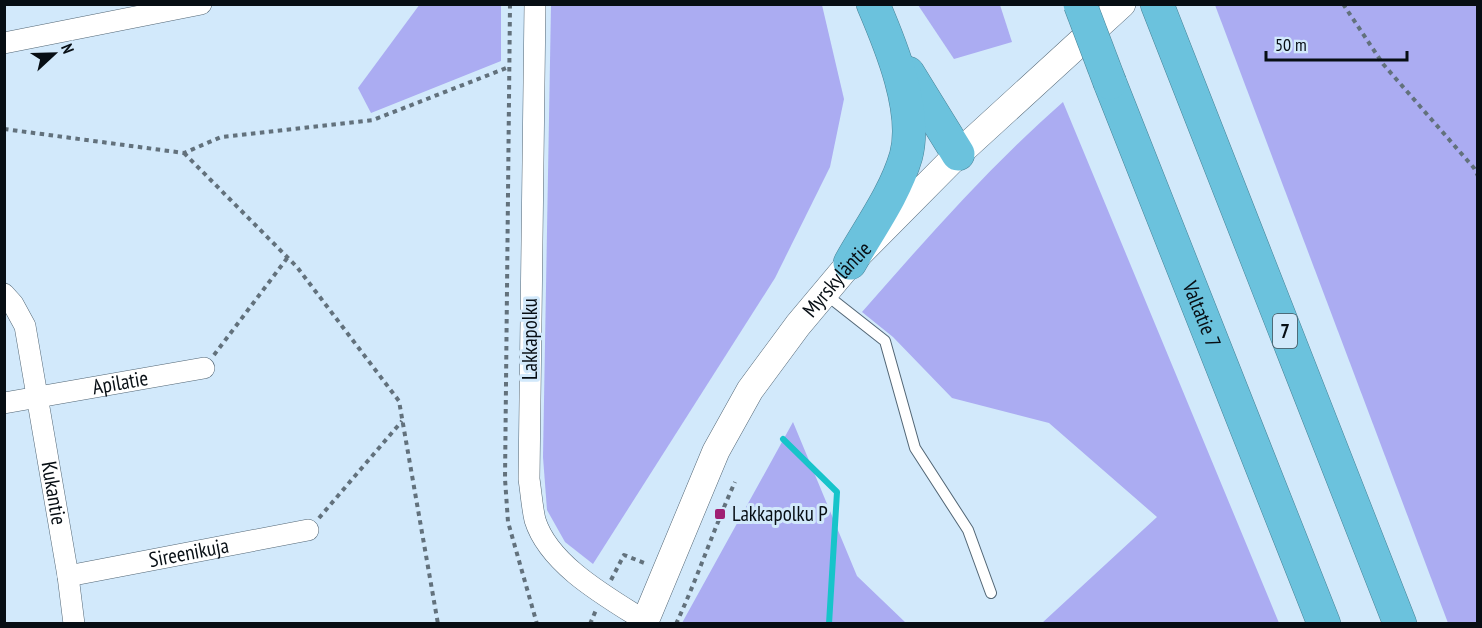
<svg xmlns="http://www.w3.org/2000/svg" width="1482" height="628" font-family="'PT Sans Narrow',sans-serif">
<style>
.forest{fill:#abacf2}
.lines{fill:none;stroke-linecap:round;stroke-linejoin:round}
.stream{stroke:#17c4ca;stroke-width:6}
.service-casing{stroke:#526675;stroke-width:12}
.minor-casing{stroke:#526675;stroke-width:22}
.tertiary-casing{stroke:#526675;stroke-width:28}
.motorway-casing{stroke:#488397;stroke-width:34}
.path{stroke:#62717c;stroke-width:4;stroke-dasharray:4.5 4.5;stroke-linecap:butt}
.service{stroke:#fff;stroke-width:10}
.minor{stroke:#fff;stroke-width:21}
.tertiary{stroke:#fff;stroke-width:27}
.motorway{stroke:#6bc2dd;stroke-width:33}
.motorway-bridge-casing{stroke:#488397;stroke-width:34;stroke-linecap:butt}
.motorway-bridge{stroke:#6bc2dd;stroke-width:33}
.poi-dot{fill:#9f1f72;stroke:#d2e9fb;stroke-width:2}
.labels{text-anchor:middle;stroke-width:6;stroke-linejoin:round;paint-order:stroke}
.shield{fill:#d2e9fb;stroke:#445059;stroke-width:1.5}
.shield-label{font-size:20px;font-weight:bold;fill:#070e14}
.street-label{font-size:21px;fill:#070e14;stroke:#d2e9fb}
.poi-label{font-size:21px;fill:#070e14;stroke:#d2e9fb;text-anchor:start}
</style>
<rect width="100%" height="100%" fill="#d2e9fb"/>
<g class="forest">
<path d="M420,4L501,5V61L371,113L358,88Z"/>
<path d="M551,5H822L844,99L830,167L775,278L593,564L565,542L547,510L543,457Z"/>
<path d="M918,5H1000L1012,42L954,59Z"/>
<path d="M1215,5H1477V623H1448Z"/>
<path d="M1063,102L1279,623H1042L1157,517L1049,423L952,398L893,337L862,312C926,239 990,166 1063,102Z"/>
<path d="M793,422L857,576L906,623H682Z"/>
</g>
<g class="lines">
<path class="stream" d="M783,439L837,492L829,624"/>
<g class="service-casing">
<path id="service" d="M824,293L885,341L915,448L968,530L991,593"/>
</g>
<g class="minor-casing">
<g id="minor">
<path d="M535,4L529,479C531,492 532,507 535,520C549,565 607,597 645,621"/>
<path d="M4,43L201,4"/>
<path id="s1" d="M4,294L13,304L25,326L68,576L74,624"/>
<path id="s2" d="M4,403L204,368"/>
<path id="s3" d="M68,576L308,530"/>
</g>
</g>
<g class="tertiary-casing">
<g id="tertiary">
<path id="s4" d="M644,624L716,451L750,390L798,325L850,263L958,154L1122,4"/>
</g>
</g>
<g class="motorway-casing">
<g id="motorway">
<path d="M1157,4L1400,624"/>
<path d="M908,73L958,154"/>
<path id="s5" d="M1110,83L1324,624"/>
<path d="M850,263C869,229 895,194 906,156C918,111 891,46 873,4"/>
</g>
</g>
<g class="path">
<path d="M510,4L505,479L508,522L537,624"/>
<path d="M1343,4L1383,64L1474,168L1478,176"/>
<path d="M4,129L184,153L221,137L373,120L509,67"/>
<path d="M184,153L297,267L399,401L438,624"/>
<path d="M214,355L288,257"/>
<path d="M319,518L402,421"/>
<path d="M611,580L624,555L647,564"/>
<path d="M590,624L596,610"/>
<path d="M676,624C698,577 714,528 735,482"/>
</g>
<use href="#service" class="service"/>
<use href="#minor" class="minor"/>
<use href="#tertiary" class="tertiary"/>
<use href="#motorway" class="motorway"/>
<g class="motorway-bridge-casing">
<path id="motorway-bridge" d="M1080,4L1110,83"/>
</g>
<use href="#motorway-bridge" class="motorway-bridge"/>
</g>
<rect class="poi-dot" x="714" y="508" width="12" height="12" rx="3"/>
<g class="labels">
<rect class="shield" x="1273" y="314" width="24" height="34" rx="4.5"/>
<g class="shield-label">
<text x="1285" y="338">7</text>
</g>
<g class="street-label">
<text dy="7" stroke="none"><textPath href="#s4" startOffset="398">Myrskyläntie</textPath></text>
<text dy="7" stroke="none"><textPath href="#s5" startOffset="249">Valtatie 7</textPath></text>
<text transform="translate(530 339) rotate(-90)" y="7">Lakkapolku</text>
<text dy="7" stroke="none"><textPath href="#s2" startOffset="118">Apilatie</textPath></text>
<text dy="7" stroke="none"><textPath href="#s1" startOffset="208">Kukantie</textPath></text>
<text dy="7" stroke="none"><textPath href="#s3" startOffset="123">Sireenikuja</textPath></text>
</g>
<g class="poi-label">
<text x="732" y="521">Lakkapolku P</text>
</g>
</g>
<rect width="1482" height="628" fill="none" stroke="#070e14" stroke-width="12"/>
<g transform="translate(54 54) rotate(68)" stroke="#d2e9fb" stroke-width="4.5" paint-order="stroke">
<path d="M0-4.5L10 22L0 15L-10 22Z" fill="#070e14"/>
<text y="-9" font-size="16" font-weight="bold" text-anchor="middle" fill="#070e14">N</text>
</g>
<path d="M1266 51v9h141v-9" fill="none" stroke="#070e14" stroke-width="3"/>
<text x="1275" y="51" font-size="18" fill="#070e14" stroke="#d2e9fb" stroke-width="4.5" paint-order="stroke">50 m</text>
</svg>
